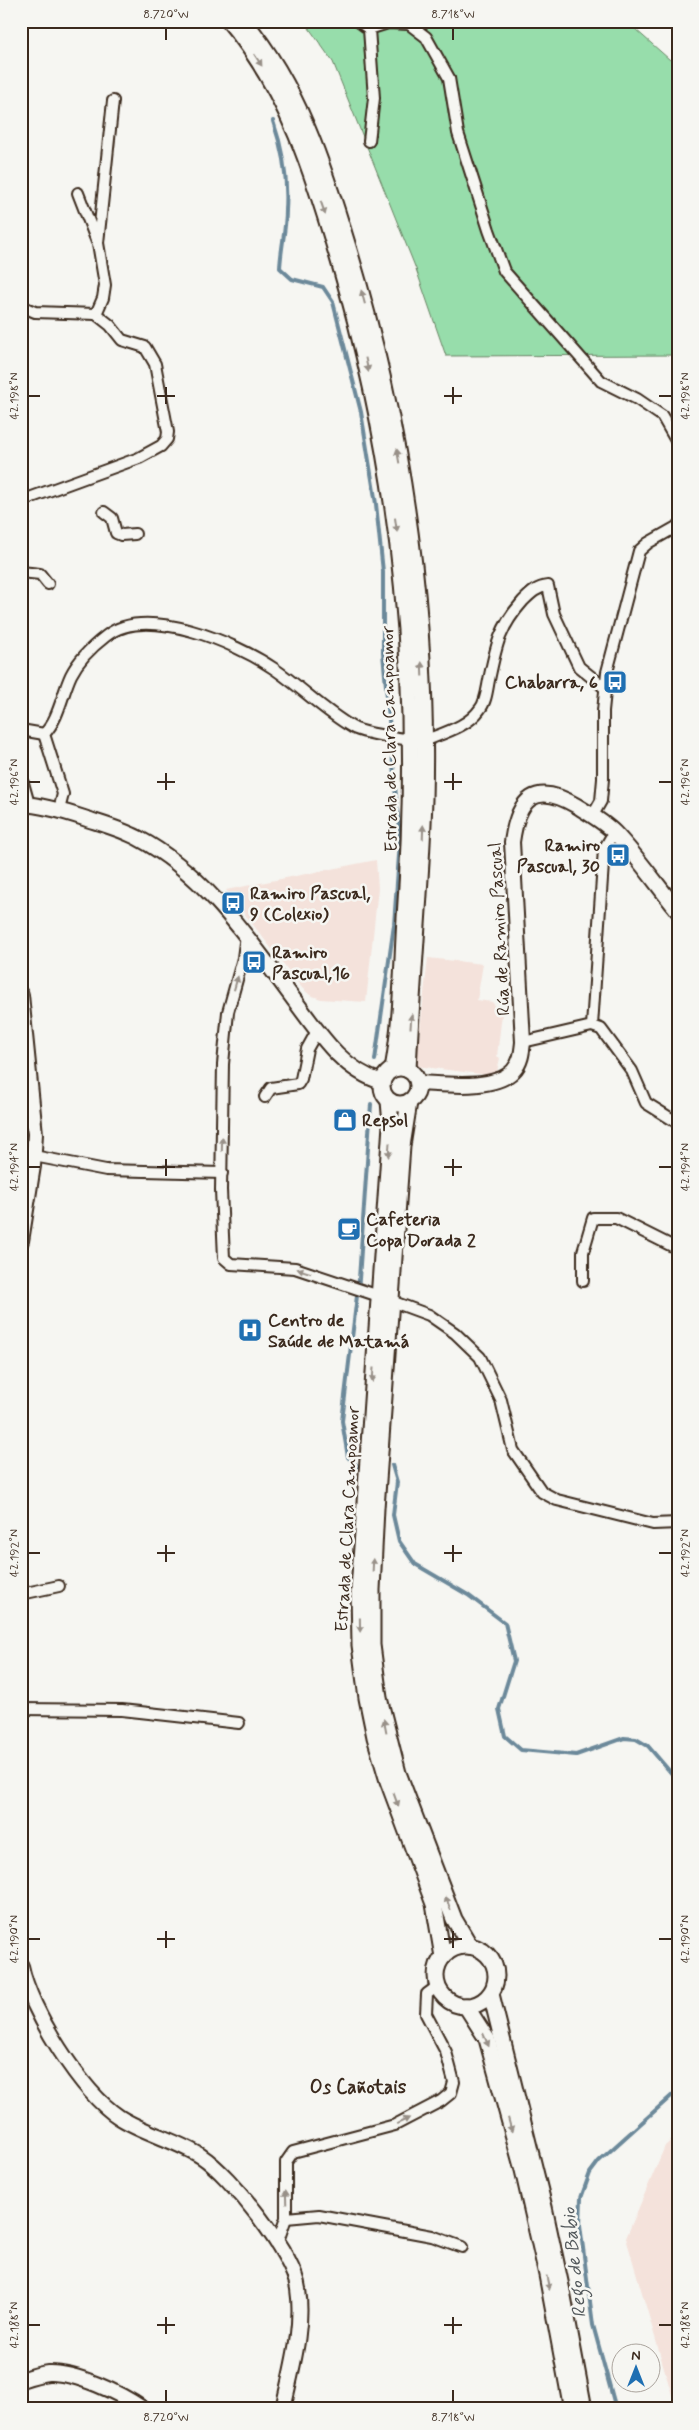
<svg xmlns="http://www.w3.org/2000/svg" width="699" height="2430" font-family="Mynerve,sans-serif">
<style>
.built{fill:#f4e2db}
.green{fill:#97ddab;stroke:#698464}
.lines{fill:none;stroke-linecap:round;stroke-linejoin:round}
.stream{stroke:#6c899a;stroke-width:4}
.street-casing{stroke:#3b2a1e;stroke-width:14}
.secondary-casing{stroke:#3b2a1e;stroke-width:18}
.primary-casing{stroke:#3b2a1e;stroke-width:19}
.street{stroke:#f6f6f2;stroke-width:10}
.secondary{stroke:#f6f6f2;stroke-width:14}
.primary{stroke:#f6f6f2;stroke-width:15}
.oneway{fill:#989088}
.ticks{fill:none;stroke:#3b2a1e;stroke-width:2}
.labels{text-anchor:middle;stroke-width:5;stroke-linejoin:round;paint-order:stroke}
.poi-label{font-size:18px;font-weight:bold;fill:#3b2a1e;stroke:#f6f6f2;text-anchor:start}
.street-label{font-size:18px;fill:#3b2a1e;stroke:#f6f6f2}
.neighbourhood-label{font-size:19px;font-weight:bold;fill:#3b2a1e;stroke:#f6f6f2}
.water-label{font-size:19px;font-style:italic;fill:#53595c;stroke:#f6f6f2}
.neatline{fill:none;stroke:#3b2a1e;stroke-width:2}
.ticks-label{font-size:12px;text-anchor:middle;fill:#3b2a1e}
</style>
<rect width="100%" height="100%" fill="#f6f6f2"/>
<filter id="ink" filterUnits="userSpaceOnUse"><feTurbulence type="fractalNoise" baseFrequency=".02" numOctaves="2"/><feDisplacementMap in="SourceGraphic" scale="10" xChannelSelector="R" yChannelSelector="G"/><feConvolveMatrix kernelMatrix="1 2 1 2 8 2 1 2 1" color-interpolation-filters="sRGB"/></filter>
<g filter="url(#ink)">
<g class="built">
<path d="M376,860L378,888L366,1002L321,999L310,995L302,988L226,890Z"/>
<path d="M428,958L483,964L477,1000L492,1002L502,1014L497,1056L500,1058L496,1076L416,1066Z"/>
<path d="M678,2134V2409H676L626,2238L665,2146Z"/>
</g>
<path class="green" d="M304,21H626L678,67V355L446,356L416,269L333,62Z"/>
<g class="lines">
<g class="stream">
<path d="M273,121C283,150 288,179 286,210C286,229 281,248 280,268L292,279L323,287L333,302L361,412L376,504L383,572V653L400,841L394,925L375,1060"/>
<path d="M392,1465L397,1482L393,1515L399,1541L415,1564L468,1595L505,1623L514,1661L499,1709L505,1736L521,1750L576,1755L624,1738L636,1739L648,1746L672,1774L678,1784"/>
<path d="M357,1466L348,1457L342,1421L359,1279L371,1104"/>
<path d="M616,2409L593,2325L580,2225L581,2198L590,2173L599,2161L678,2090"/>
</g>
<g class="street-casing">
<g id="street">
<path d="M358,21L369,29"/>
<path d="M369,141L374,98L369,29L388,23L409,24L426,37L449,78L458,133L489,230L504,271L601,381L637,399L662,416L678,444"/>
<path d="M78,193L97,242"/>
<path d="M21,306L35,312L96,314L103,298L105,285L98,243L113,101"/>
<path d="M21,501L139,458L161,446L167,439L168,432L155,364L145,347L122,340L110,325L96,314"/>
<path d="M104,512L112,518L116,533L121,535L135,534"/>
<path d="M21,572L40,574L48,584"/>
<path d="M21,730L44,734"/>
<path d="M424,741C443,733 468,727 480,709C486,702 487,690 489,680C496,646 499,628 523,601C531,593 537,587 548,586L554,614L579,667L605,688"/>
<path d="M21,776L29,804"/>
<path d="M59,810L63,794L44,734C59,719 62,694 71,675C78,661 93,646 106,636C146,604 236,643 273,668C300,686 324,711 352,727C363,734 398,738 412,740"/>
<path d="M593,815L601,801L603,779V711L607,672L639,551L648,543L678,526"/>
<path d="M246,935L243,958L228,1012L223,1064L221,1190L224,1258L231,1264L295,1268L379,1296"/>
<path d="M592,1026L601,1029L632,1071L646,1103L678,1123"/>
<path d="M523,1042L592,1026L604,849L614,832"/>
<path d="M265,1097L271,1088L298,1084L301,1079L307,1049L317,1031"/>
<path d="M34,1156L106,1170L222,1173"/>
<path d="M583,1281V1252L593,1218H616L678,1249"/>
<path d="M391,1301L429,1315L455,1333L480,1357L501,1400L513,1450L542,1492L557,1500L653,1524L678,1523"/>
<path d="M21,1594L59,1586"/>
<path d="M21,1709L122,1710L239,1723"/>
<path d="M286,2218L319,2215L432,2236L462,2247"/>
<path d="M277,2244L286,2218V2162L293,2152L395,2125L441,2101L451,2093L454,2082L446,2052L426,2014L427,1994L438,1986"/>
</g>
</g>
<g class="secondary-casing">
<g id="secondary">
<path d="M21,804C43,805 63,811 84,818C102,824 121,829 138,838C206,874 250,941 295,1001C319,1033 342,1070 382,1082"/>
<path d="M21,995L35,1134L33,1166L21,1241"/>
<path d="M418,1083C445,1084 493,1091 513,1071C521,1063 522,1052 523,1042L512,842C518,798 535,781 577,806C590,814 604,822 615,833C638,857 657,885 678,911"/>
<path d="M21,1966C30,2010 81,2092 119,2117C144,2133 175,2140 201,2156C230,2175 294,2254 298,2289C304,2329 291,2370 283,2409"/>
<path d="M21,2380C30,2377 39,2374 48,2373C76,2372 120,2393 143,2409"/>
</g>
</g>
<g class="primary-casing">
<g id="primary">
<path d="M229,21C287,89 314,176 339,261C404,483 421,688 405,918C402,968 402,1020 393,1069"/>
<path d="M244,21C298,86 324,167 348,247C402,425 429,612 424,799C421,889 412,980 408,1070"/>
<circle cx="400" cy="1086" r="18"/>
<path d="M389,1101L391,1125L359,1590L360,1645L367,1698L375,1737L388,1781L434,1904L443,1957"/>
<path d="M409,1102L402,1146L376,1508L372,1590V1645L379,1698L398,1773L454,1919L470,1946"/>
<circle cx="466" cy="1976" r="30"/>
<path d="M491,1994L544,2207L562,2291L584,2409"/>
<path d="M466,2006L487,2039L523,2170L547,2275L572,2409"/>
</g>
</g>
<use href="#street" class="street"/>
<use href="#secondary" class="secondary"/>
<use href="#primary" class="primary"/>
</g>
<defs><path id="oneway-solid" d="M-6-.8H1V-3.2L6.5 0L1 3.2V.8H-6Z" transform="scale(1.25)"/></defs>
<g class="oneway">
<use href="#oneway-solid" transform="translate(258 60) rotate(57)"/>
<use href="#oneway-solid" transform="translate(323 208) rotate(71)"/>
<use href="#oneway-solid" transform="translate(363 297) rotate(-105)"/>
<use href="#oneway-solid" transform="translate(367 365) rotate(78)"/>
<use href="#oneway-solid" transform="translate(398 456) rotate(-100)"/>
<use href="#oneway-solid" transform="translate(396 525) rotate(82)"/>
<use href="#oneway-solid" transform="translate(422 669) rotate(-92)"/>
<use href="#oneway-solid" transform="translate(423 832) rotate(-88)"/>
<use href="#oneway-solid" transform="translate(236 983) rotate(-74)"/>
<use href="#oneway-solid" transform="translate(411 1021) rotate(-86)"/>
<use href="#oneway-solid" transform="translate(222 1144) rotate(-89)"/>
<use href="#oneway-solid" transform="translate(389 1150) rotate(94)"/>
<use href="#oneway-solid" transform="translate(304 1271) rotate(-162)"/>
<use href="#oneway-solid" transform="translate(373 1375) rotate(94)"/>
<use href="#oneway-solid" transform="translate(373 1565) rotate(-87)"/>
<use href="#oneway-solid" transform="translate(360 1625) rotate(89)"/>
<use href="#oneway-solid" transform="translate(385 1726) rotate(-101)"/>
<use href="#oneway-solid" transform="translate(396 1800) rotate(70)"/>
<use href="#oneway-solid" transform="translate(448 1903) rotate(-111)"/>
<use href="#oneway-solid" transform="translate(486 2040) rotate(66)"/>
<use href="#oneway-solid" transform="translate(403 2121) rotate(-25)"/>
<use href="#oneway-solid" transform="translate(510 2125) rotate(75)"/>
<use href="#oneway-solid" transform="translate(286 2197) rotate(-92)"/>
<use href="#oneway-solid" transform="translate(548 2283) rotate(78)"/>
</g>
</g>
<path class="ticks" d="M166,28V40M453,28V40M166,387V404M453,387V404M28,396H40M157,396H175M444,396H462M659,396H672M166,773V790M453,773V790M28,782H40M157,782H175M444,782H462M659,782H672M166,1159V1176M453,1159V1176M28,1167H40M157,1167H175M444,1167H462M659,1167H672M166,1545V1562M453,1545V1562M28,1553H40M157,1553H175M444,1553H462M659,1553H672M166,1931V1948M453,1931V1948M28,1939H40M157,1939H175M444,1939H462M659,1939H672M166,2317V2334M453,2317V2334M28,2325H40M157,2325H175M444,2325H462M659,2325H672M166,2390V2402M453,2390V2402"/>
<defs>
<g id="bus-square" transform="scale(1.25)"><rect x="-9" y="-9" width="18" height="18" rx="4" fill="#1f6fb2" stroke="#f6f6f2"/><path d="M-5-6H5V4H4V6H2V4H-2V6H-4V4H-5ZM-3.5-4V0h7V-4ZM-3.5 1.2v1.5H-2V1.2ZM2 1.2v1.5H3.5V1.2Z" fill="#fff"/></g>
<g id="shop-square" transform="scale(1.25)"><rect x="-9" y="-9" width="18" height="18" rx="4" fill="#1f6fb2" stroke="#f6f6f2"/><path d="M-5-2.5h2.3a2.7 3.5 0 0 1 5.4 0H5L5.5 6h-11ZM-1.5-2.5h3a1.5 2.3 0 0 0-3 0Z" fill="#fff"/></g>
<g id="cafe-square" transform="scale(1.25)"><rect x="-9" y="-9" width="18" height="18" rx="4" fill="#1f6fb2" stroke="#f6f6f2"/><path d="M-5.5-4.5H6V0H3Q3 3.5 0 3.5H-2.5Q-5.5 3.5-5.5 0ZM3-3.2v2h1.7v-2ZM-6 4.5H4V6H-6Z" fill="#fff"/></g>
<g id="hospital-square" transform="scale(1.25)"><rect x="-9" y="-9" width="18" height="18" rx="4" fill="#1f6fb2" stroke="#f6f6f2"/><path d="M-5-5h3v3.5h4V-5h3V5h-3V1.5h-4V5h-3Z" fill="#fff"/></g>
</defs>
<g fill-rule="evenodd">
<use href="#bus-square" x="615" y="682"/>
<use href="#bus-square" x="618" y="855"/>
<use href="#bus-square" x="233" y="903"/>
<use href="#bus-square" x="254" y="962"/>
<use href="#shop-square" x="345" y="1120"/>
<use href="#cafe-square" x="349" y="1229"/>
<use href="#hospital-square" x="250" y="1330"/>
</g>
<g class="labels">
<g class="poi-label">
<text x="598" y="688" text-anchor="end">Chabarra, 6</text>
<text x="600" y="851" text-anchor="end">Ramiro<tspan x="600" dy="21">Pascual, 30</tspan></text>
<text x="250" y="899">Ramiro Pascual,<tspan x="250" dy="21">9 (Colexio)</tspan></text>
<text x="272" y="958">Ramiro<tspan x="272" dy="21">Pascual,16</tspan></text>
<text x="362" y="1126">Repsol</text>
<text x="366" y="1225">Cafeteria<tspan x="366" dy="21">Copa Dorada 2</tspan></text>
<text x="268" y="1326">Centro de<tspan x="268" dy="21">Saúde de Matamá</tspan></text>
</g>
<g class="street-label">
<text transform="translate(389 739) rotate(-91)" y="6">Estrada de Clara Campoamor</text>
<text transform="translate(499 929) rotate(-93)" y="6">Rúa de Ramiro Pascual</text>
<text transform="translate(347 1519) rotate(-87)" y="6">Estrada de Clara Campoamor</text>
</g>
<g class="neighbourhood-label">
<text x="358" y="2093">Os Cañotais</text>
</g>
<g class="water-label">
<text transform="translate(573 2263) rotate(-96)" y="7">Rego de Babio</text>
</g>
</g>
<rect width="699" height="2430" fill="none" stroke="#f6f6f2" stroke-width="55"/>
<g transform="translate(636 2368)"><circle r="24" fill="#f6f6f2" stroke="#aba49d"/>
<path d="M0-4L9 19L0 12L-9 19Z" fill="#1f6fb2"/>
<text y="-8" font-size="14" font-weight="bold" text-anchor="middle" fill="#3b2a1e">N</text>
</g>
<rect x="28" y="28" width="644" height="2374" class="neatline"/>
<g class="ticks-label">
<text x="166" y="18">8.720°W</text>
<text x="453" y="18">8.718°W</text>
<text transform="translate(14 396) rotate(-90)" y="4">42.198°N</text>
<text transform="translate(685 396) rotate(-90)" y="4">42.198°N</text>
<text transform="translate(14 782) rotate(-90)" y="4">42.196°N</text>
<text transform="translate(685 782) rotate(-90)" y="4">42.196°N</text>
<text transform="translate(14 1167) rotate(-90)" y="4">42.194°N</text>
<text transform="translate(685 1167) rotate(-90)" y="4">42.194°N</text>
<text transform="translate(14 1553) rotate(-90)" y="4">42.192°N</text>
<text transform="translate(685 1553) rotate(-90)" y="4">42.192°N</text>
<text transform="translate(14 1939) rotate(-90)" y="4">42.190°N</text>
<text transform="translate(685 1939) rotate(-90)" y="4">42.190°N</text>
<text transform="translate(14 2325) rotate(-90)" y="4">42.188°N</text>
<text transform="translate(685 2325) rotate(-90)" y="4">42.188°N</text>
<text x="166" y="2421">8.720°W</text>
<text x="453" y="2421">8.718°W</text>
</g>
</svg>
